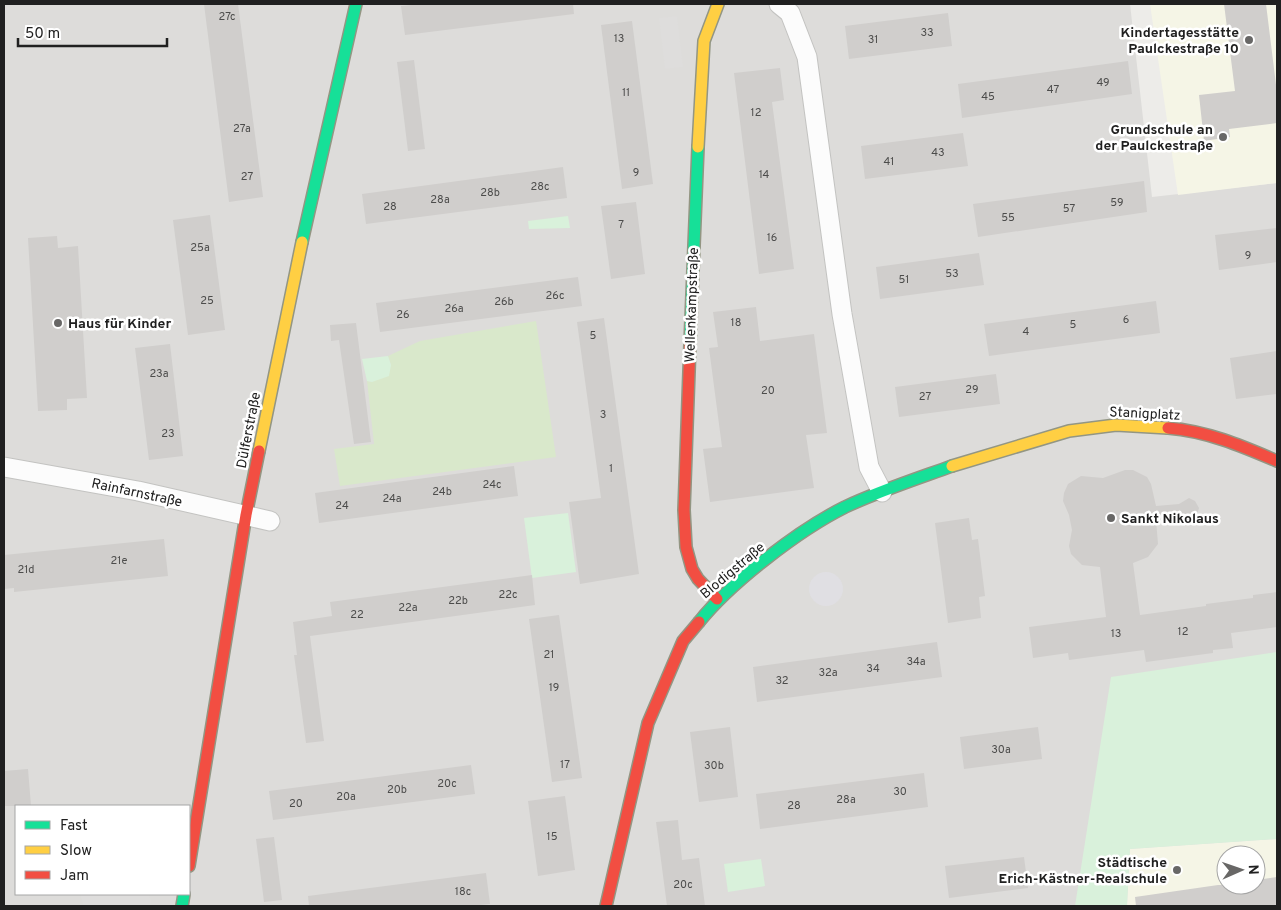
<svg xmlns="http://www.w3.org/2000/svg" width="1281" height="910" font-family="Overpass,sans-serif">
<style>
.residential{fill:#dddcda;fill-rule:evenodd}
.education{fill:#f5f5e6;fill-rule:evenodd}
.grass{fill:#d9e8cb}
.park{fill:#d9f1db}
.parking{fill:#dedddc}
.plaza{fill:#e0dfe3}
.building{fill:#d0cecc}
.lines{fill:none;stroke-linecap:round;stroke-linejoin:round}
.street-casing{stroke:#c3c3c1;stroke-width:21}
.fast-casing{stroke:#939683;stroke-width:14}
.slow-casing{stroke:#939683;stroke-width:14}
.jam-casing{stroke:#939683;stroke-width:14}
.street{stroke:#fcfcfc;stroke-width:19}
.fast{stroke:#16e098;stroke-width:11}
.slow{stroke:#ffcf43;stroke-width:11}
.jam{stroke:#f24e42;stroke-width:11}
.poi-dot{fill:#686766;stroke:#fff;stroke-width:2}
.labels{text-anchor:middle;stroke-width:5;stroke-linejoin:round;paint-order:stroke}
.number-label{font-size:11px;fill:#4c4c4b}
.poi-label{font-size:14px;font-weight:bold;fill:#202020;stroke:#fff;text-anchor:end}
.street-label{font-size:14px;fill:#202020;stroke:#fff}
</style>
<rect width="100%" height="100%" fill="#edece9"/>
<path class="residential" d="M4,4H1130L1152,197L1277,183V839L1130,849L1127,906H4ZM16,806H189V894H16Z"/>
<g class="education">
<path d="M1150,4H1277V183L1178,195Z"/>
<path d="M1277,839V906H1127L1130,849ZM1226,855H1256V885H1226Z"/>
</g>
<path class="grass" d="M536,321L556,457L340,486L334,449L374,444L367,381L372,382L391,365L388,356L420,341Z"/>
<g class="park">
<path d="M568,216L570,228L529,229L528,221Z"/>
<path d="M388,356L391,365L389,376L372,382L367,381L362,359Z"/>
<path d="M568,513L576,572L532,578L524,518Z"/>
<path d="M1277,652V839L1130,849L1127,906H1075L1111,677Z"/>
<path d="M761,859L765,886L728,892L724,864Z"/>
</g>
<g class="parking">
<path d="M677,16L683,67L665,69L659,18Z"/>
<path d="M80,894H149L151,901L150,906H84Z"/>
</g>
<circle class="plaza" cx="826" cy="589" r="17"/>
<g class="building">
<path d="M204,4H238L263,197L229,202Z"/>
<path d="M421,4H573L574,14L405,35L401,6Z"/>
<path d="M1224,4H1266L1277,93V123L1229,129L1230,137L1204,141L1199,95L1235,91Z"/>
<path d="M948,13L952,46L849,59L845,26Z"/>
<path d="M632,21L653,184L622,189L601,25Z"/>
<path d="M414,60L425,149L408,151L397,62Z"/>
<path d="M1128,61L1132,94L962,118L958,84Z"/>
<path d="M780,68L784,100L772,102L794,269L759,274L734,73Z"/>
<path d="M963,133L968,166L865,179L861,146Z"/>
<path d="M563,167L567,198L366,224L362,194Z"/>
<path d="M1144,181L1147,212L978,237L973,204Z"/>
<path d="M636,202L645,274L611,279L601,206Z"/>
<path d="M210,215L225,330L188,335L173,220Z"/>
<path d="M1277,228V262L1219,270L1215,235Z"/>
<path d="M57,236L58,248L78,246L87,398L67,399V410L38,411L28,238Z"/>
<path d="M979,253L984,285L880,299L876,267Z"/>
<path d="M578,277L582,306L380,332L376,303Z"/>
<path d="M1156,301L1160,333L989,356L984,324Z"/>
<path d="M756,307L760,341L814,334L827,433L806,435L814,488L710,502L703,449L722,447L709,348L718,347L713,312Z"/>
<path d="M604,318L639,574L580,584L569,502L601,498L577,322Z"/>
<path d="M356,323L371,442L354,444L339,340L331,341L330,325Z"/>
<path d="M170,344L183,456L149,460L135,348Z"/>
<path d="M1277,351V394L1236,399L1230,358Z"/>
<path d="M996,374L1000,404L899,417L895,387Z"/>
<path d="M514,466L518,496L319,523L315,493Z"/>
<path d="M1125,470H1133L1147,477L1151,484L1156,506L1179,504L1189,498L1195,501L1199,508L1197,515L1192,518L1180,515L1156,520L1158,544L1148,557L1133,563L1140,615L1206,606V604L1253,598V595L1277,592V627L1231,633L1233,648L1213,650V653L1146,662L1144,650L1069,660L1068,653L1033,658L1029,627L1106,617L1100,567L1082,565L1071,554L1069,546L1072,530L1069,515L1063,501L1064,493L1068,484L1081,476L1103,478Z"/>
<path d="M969,518L972,540L978,539L985,596L979,597L981,618L948,623L935,523Z"/>
<path d="M164,539L168,576L14,592V588L4,589V555Z"/>
<path d="M532,575L535,605L310,636L324,741L306,743L294,655H297L293,622L332,616L330,602Z"/>
<path d="M559,615L582,778L552,782L529,619Z"/>
<path d="M937,642L942,677L757,702L753,667Z"/>
<path d="M730,727L738,797L699,802L690,732Z"/>
<path d="M1038,727L1042,759L964,769L960,737Z"/>
<path d="M471,765L475,794L273,820L269,791Z"/>
<path d="M28,769L31,806H4V771Z"/>
<path d="M924,773L928,807L760,829L756,794Z"/>
<path d="M565,796L575,870L538,876L528,801Z"/>
<path d="M678,820L682,860L699,858L705,906H667L656,822Z"/>
<path d="M274,837L282,900L264,902L256,839Z"/>
<path d="M1024,857L1028,888L949,898L945,866Z"/>
<path d="M486,873L490,904L470,906H309L308,896Z"/>
<path d="M1277,877V906H1136L1135,897L1218,885H1256V880Z"/>
</g>
<g class="lines">
<g class="street-casing">
<g id="street">
<path d="M779,4L790,13L807,57L842,314L869,467L882,492"/>
<path d="M4,467L138,491L270,521"/>
</g>
</g>
<g class="fast-casing">
<g id="fast">
<path d="M302,242L356,4"/>
<path d="M690,344L698,147"/>
<path d="M699,622C731,582 799,530 845,507C879,491 916,479 952,466"/>
<path d="M182,906L184,894"/>
</g>
</g>
<g class="slow-casing">
<g id="slow">
<path d="M698,147L704,41L718,4"/>
<path d="M259,451L302,242"/>
<path d="M952,466L1069,431L1116,425L1168,428"/>
</g>
</g>
<g class="jam-casing">
<g id="jam">
<path d="M690,344L684,510L686,547L692,569L698,579L717,599"/>
<path d="M1168,428C1207,431 1242,446 1277,461"/>
<path d="M189,866L246,515L259,451"/>
<path d="M606,906L648,723L683,641L699,622"/>
</g>
</g>
<use href="#street" class="street"/>
<use href="#fast" class="fast"/>
<use href="#slow" class="slow"/>
<use href="#jam" class="jam"/>
</g>
<g class="poi-dot">
<circle cx="1249" cy="40" r="5"/>
<circle cx="1223" cy="137" r="5"/>
<circle cx="58" cy="323" r="5"/>
<circle cx="1111" cy="518" r="5"/>
<circle cx="1177" cy="870" r="5"/>
</g>
<g class="labels">
<g class="number-label">
<text x="227" y="20">27c</text>
<text x="927" y="36">33</text>
<text x="619" y="42">13</text>
<text x="873" y="43">31</text>
<text x="1103" y="86">49</text>
<text x="1053" y="93">47</text>
<text x="626" y="96">11</text>
<text x="988" y="100">45</text>
<text x="756" y="116">12</text>
<text x="242" y="132">27a</text>
<text x="938" y="156">43</text>
<text x="889" y="165">41</text>
<text x="636" y="176">9</text>
<text x="764" y="178">14</text>
<text x="247" y="180">27</text>
<text x="540" y="190">28c</text>
<text x="490" y="196">28b</text>
<text x="440" y="203">28a</text>
<text x="1117" y="206">59</text>
<text x="390" y="210">28</text>
<text x="1069" y="212">57</text>
<text x="1008" y="221">55</text>
<text x="621" y="228">7</text>
<text x="772" y="241">16</text>
<text x="200" y="251">25a</text>
<text x="1248" y="259">9</text>
<text x="952" y="277">53</text>
<text x="904" y="283">51</text>
<text x="555" y="299">26c</text>
<text x="207" y="304">25</text>
<text x="504" y="305">26b</text>
<text x="454" y="312">26a</text>
<text x="403" y="318">26</text>
<text x="1126" y="323">6</text>
<text x="736" y="326">18</text>
<text x="1073" y="328">5</text>
<text x="1026" y="335">4</text>
<text x="593" y="339">5</text>
<text x="159" y="377">23a</text>
<text x="972" y="393">29</text>
<text x="768" y="394">20</text>
<text x="925" y="400">27</text>
<text x="603" y="418">3</text>
<text x="168" y="437">23</text>
<text x="611" y="472">1</text>
<text x="492" y="488">24c</text>
<text x="442" y="495">24b</text>
<text x="392" y="502">24a</text>
<text x="342" y="509">24</text>
<text x="119" y="564">21e</text>
<text x="26" y="573">21d</text>
<text x="508" y="598">22c</text>
<text x="458" y="604">22b</text>
<text x="408" y="611">22a</text>
<text x="357" y="618">22</text>
<text x="1183" y="635">12</text>
<text x="1116" y="637">13</text>
<text x="549" y="658">21</text>
<text x="916" y="665">34a</text>
<text x="873" y="672">34</text>
<text x="828" y="676">32a</text>
<text x="782" y="684">32</text>
<text x="554" y="691">19</text>
<text x="1001" y="753">30a</text>
<text x="565" y="768">17</text>
<text x="714" y="769">30b</text>
<text x="447" y="787">20c</text>
<text x="397" y="793">20b</text>
<text x="900" y="795">30</text>
<text x="346" y="800">20a</text>
<text x="846" y="803">28a</text>
<text x="296" y="807">20</text>
<text x="794" y="809">28</text>
<text x="552" y="840">15</text>
<text x="683" y="888">20c</text>
<text x="463" y="895">18c</text>
</g>
<g class="poi-label">
<text x="1239" y="37">Kindertagesstätte<tspan x="1239" dy="16">Paulckestraße 10</tspan></text>
<text x="1213" y="134">Grundschule an<tspan x="1213" dy="16">der Paulckestraße</tspan></text>
<text x="68" y="328" text-anchor="start">Haus für Kinder</text>
<text x="1121" y="523" text-anchor="start">Sankt Nikolaus</text>
<text x="1167" y="867">Städtische<tspan x="1167" dy="16">Erich-Kästner-Realschule</tspan></text>
</g>
<g class="street-label">
<text transform="translate(691 305) rotate(-88)" y="5">Wellenkampstraße</text>
<text transform="translate(1145 413) rotate(3)" y="5">Stanigplatz</text>
<text transform="translate(248 430) rotate(-79)" y="5">Dülferstraße</text>
<text transform="translate(137 492) rotate(12)" y="5">Rainfarnstraße</text>
<text transform="translate(732 570) rotate(-40)" y="5">Blodigstraße</text>
</g>
</g>
<rect width="1281" height="910" fill="none" stroke="#202020" stroke-width="10"/>
<rect x="15" y="805" width="175" height="90" fill="#ffffff" stroke="#a6a6a6"/>
<rect x="25" y="821" width="25" height="8" fill="#16e098" stroke="#a6a6a6"/>
<text x="60" y="830" font-size="15" fill="#202020">Fast</text>
<rect x="25" y="846" width="25" height="8" fill="#ffcf43" stroke="#a6a6a6"/>
<text x="60" y="855" font-size="15" fill="#202020">Slow</text>
<rect x="25" y="871" width="25" height="8" fill="#f24e42" stroke="#a6a6a6"/>
<text x="60" y="880" font-size="15" fill="#202020">Jam</text>
<g transform="translate(1241 870) rotate(88)"><circle r="24" fill="#ffffff" stroke="#a6a6a6"/>
<path d="M0-4L9 19L0 12L-9 19Z" fill="#686766"/>
<text y="-8" font-size="14" font-weight="bold" text-anchor="middle" fill="#202020">N</text>
</g>
<path d="M18 38v8h149v-8" fill="none" stroke="#202020" stroke-width="2.5"/>
<text x="25" y="38" font-size="15" fill="#202020" stroke="#ffffff" stroke-width="4" paint-order="stroke">50 m</text>
</svg>
